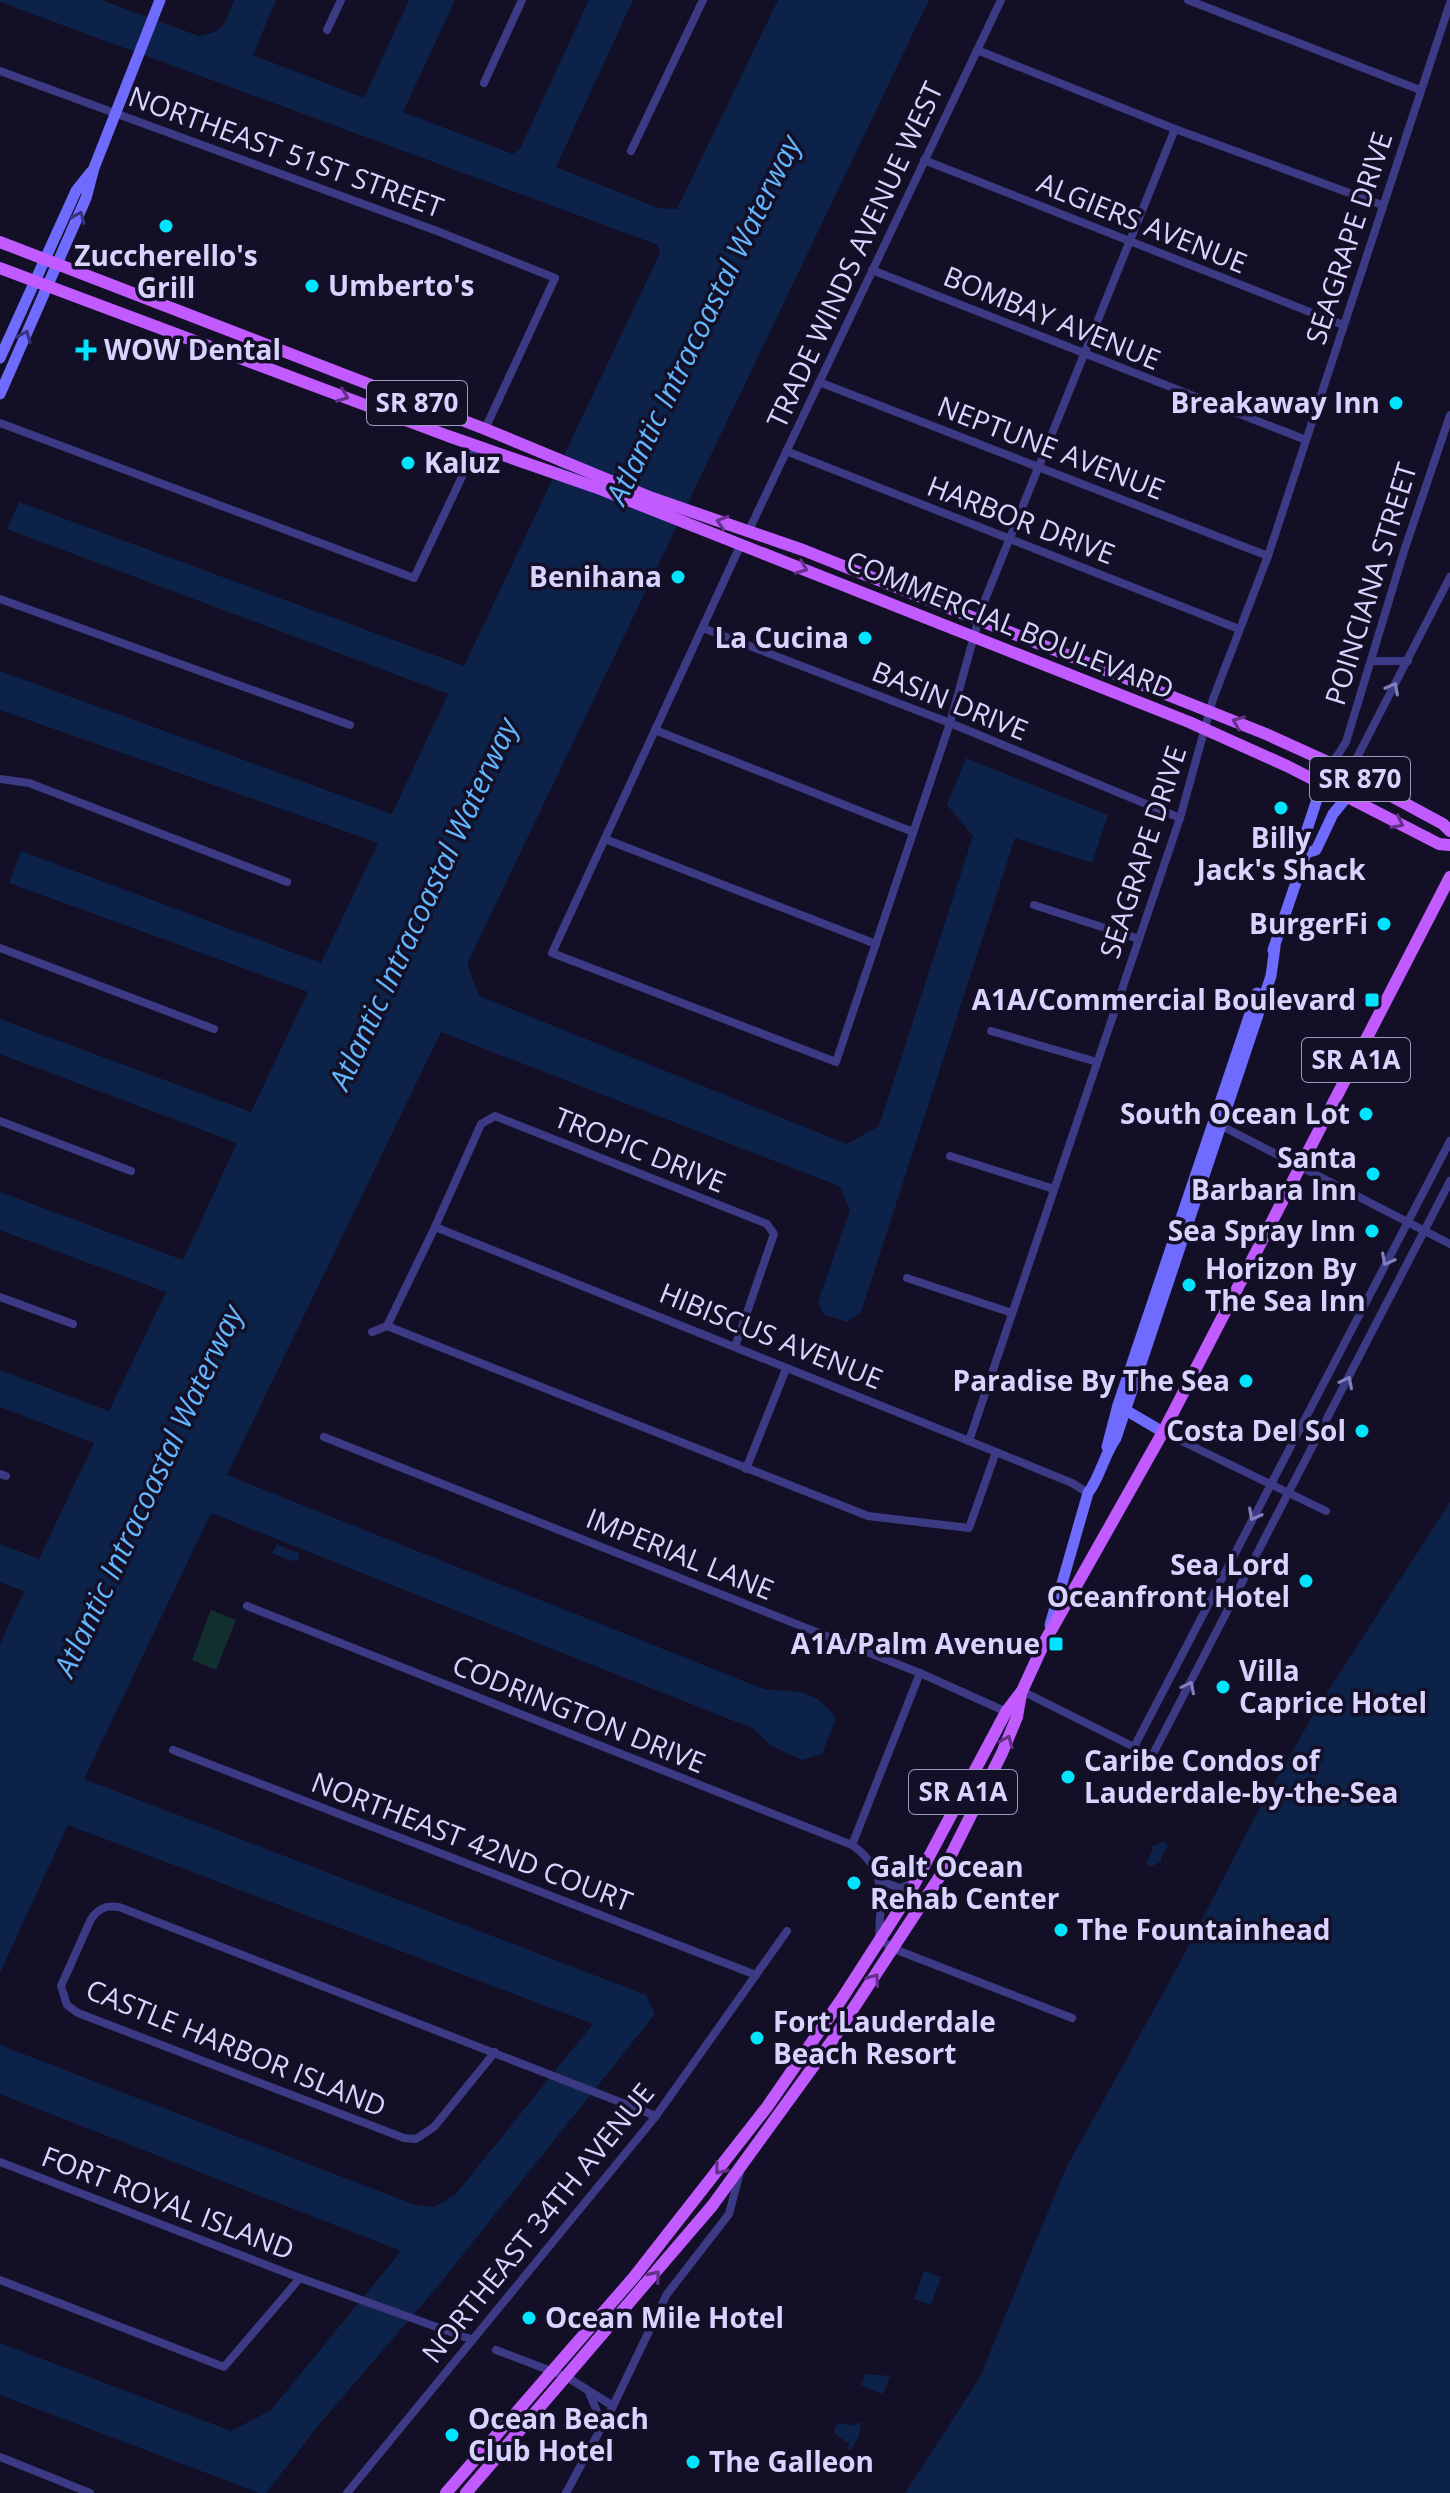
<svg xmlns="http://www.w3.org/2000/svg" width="1450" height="2493" font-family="'Open Sans',sans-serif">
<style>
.green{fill:#12302f}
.water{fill:#0c2248}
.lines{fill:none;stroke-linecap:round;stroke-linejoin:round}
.street{stroke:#3d3a85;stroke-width:8}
.secondary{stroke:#6f6bff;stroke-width:11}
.primary{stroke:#c25bff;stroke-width:12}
.oneway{stroke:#38347d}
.oneway2{stroke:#623188}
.oneway3{stroke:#837fbc}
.poi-dot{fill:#00e5ff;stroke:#130f26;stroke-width:3}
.labels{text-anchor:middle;stroke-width:7;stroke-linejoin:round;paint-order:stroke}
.shield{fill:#130f26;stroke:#9e99be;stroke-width:2}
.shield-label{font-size:26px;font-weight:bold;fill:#d9d4ff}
.street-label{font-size:28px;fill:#d9d4ff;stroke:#130f26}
.poi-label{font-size:28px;font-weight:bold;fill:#d9d4ff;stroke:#130f26;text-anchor:start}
.water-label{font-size:30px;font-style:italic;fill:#62b6ff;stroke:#130f26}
</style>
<rect width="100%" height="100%" fill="#130f26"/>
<path class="green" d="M211,1610L236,1620L216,1670L192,1660Z"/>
<g class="water">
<path d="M0,0H101L199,36C225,32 225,23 234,0H276L253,55L364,98L409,0H455L403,112L513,154L520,149L589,0H633L556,167L658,208L677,209L778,0H929L467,964L479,996L847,1144L879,1126L973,836L947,805L966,758L1108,815L1092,863L1015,838L861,1312L848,1322L824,1315L818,1302L850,1210L839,1186L441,1032L227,1475L766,1690C796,1690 819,1691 836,1719L822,1754L802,1760L770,1745L754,1729L211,1513L84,1779L646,1995L655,2014L433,2292L322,2421L266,2493H259L0,2395V2343L231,2431L271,2410L401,2251L0,2094V2045L415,2205L434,2207L455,2195L593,2024L68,1825L0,1973V1644L24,1591L0,1582V1544L39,1559L94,1443L0,1407V1370L109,1411L166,1292L0,1230V1192L183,1260L237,1143L0,1054V1019L251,1112L308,992L9,883L21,851L321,963L378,843L0,710V671L392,814L448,694L7,529L19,502L464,666L660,253L658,245L0,2Z"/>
<path d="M1450,1502V2493H905L979,2379L1066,2168L1178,1966L1257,1813L1319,1705Z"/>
<path d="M277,1544L298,1553L299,1560L292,1561L272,1553Z"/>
<path d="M1164,1841L1168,1847L1161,1857L1162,1861L1151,1867L1146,1862L1153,1850L1151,1847Z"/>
<path d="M924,2271L941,2277L931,2305L914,2299Z"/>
<path d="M865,2374L890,2376L883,2394L861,2385Z"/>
<path d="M842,2423L855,2426L857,2423H861L858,2438L851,2450L847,2448L850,2445L834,2433L835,2426Z"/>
</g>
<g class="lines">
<g class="street">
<path d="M1188,0L1420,90"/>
<path d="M327,30L341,0"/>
<path d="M977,50L1175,129L1382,205"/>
<path d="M0,71L437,231L555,278L485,429"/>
<path d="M484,83L522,0"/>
<path d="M631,151L703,0"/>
<path d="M924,160L1343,325"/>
<path d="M872,270L1306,440"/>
<path d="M819,382L1268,556"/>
<path d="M0,423L414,578L477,445"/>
<path d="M786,451L1239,629"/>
<path d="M749,530L1001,0"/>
<path d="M741,544L552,953L836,1062L950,723L982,607L1175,129"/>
<path d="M0,599L350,725"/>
<path d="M703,628L950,723L1180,818"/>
<path d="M1372,661H1408"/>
<path d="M655,730L913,832"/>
<path d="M1332,764L1346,742L1404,551L1450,415"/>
<path d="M1349,773L1450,577"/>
<path d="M0,779L29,783L287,882"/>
<path d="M605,839L876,944"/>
<path d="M1034,905L1139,939"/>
<path d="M0,948L214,1029"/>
<path d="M991,1031L1097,1062"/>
<path d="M0,1121L131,1171"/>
<path d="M1216,1123L1450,1244"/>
<path d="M950,1156L1054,1189"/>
<path d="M435,1227L969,1441L1072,1483L1088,1493"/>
<path d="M907,1278L1012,1313"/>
<path d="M0,1297L73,1324"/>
<path d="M387,1326L435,1227L481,1124L495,1116L767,1224L774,1234L735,1347"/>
<path d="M372,1332L387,1326L868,1516L969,1528L996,1452"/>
<path d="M1163,1432L1326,1511"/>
<path d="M324,1437L920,1673L1009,1713"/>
<path d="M969,1441L1180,818L1213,699L1268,556L1450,3"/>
<path d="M746,1469L786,1369"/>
<path d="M0,1474L6,1476"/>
<path d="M247,1606L852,1845C889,1871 880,1899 879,1939L894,1949L1072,2018"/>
<path d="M1022,1691L1152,1756L1450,1181"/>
<path d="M1134,1747L1450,1141"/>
<path d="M173,1750L756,1975"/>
<path d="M852,1845L920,1673"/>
<path d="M880,1881L900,1888L913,1883"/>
<path d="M495,2052L434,2127L416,2139L404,2138L78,2013L67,2005L61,1986L91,1919C99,1908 106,1905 119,1907L656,2116"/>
<path d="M0,2162L300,2278L224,2367L0,2280"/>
<path d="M300,2278L473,2340"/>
<path d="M496,2350L567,2377L613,2406"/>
<path d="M589,2392L598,2414L600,2428"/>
<path d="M0,2457L90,2493"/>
<path d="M347,2493L656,2116L787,1931"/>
<path d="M566,2493L613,2406L667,2294L729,2214L740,2172"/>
</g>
<g class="secondary">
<path d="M0,358L76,191L91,172"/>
<path d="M0,394L86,198L94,168L160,0"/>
<path d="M1306,853L1302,845L1322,784"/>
<path d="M1273,950L1306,853L1316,850L1333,814L1347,797"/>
<path d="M1122,1408L1163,1432"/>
<path d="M1107,1447L1118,1405L1257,993"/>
<path d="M1050,1625L1088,1493C1100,1477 1104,1455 1116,1438L1271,976L1275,947"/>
</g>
<g class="primary">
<path d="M0,242L485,429L652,498L803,550L1266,734L1332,764L1443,824L1450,831"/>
<path d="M0,268L448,436L595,487L1189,722L1287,766L1439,844L1450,845"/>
<path d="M446,2493L634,2277L767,2107L841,2000L908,1896L1006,1712L1022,1691L1045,1641L1163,1432L1450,877"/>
<path d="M466,2493L712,2206L834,2038L942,1873L1002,1753L1017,1717L1021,1694"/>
</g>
</g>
<defs><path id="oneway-chevron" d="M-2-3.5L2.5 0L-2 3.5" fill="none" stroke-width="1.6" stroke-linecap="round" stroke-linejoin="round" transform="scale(2)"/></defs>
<g class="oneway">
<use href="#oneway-chevron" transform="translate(79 217) rotate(-67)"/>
<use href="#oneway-chevron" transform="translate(25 336) rotate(-67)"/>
</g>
<g class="oneway2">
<use href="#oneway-chevron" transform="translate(343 396) rotate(21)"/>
<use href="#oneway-chevron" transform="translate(722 522) rotate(-162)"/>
<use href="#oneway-chevron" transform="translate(802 568) rotate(22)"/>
<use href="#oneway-chevron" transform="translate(1238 722) rotate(-158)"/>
<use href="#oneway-chevron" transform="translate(1398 823) rotate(27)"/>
<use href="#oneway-chevron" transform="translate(1007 1741) rotate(-67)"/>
<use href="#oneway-chevron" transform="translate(874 1979) rotate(-55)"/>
<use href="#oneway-chevron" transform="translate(720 2169) rotate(128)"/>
<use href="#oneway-chevron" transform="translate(655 2276) rotate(-50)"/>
</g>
<g class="oneway3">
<use href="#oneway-chevron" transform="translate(1393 688) rotate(-62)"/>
<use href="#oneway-chevron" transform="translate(1387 1260) rotate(118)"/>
<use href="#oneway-chevron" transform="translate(1347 1382) rotate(-63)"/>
<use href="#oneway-chevron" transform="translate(1254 1515) rotate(118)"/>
<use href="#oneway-chevron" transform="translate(1189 1687) rotate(-63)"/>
</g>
<g class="poi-dot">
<circle cx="166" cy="226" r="8"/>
<circle cx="312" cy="286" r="8"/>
<path d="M82 338h8v8h8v8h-8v8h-8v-8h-8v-8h8z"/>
<circle cx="1396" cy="403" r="8"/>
<circle cx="408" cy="463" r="8"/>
<circle cx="678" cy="577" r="8"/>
<circle cx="865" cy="638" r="8"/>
<circle cx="1281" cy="808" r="8"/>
<circle cx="1384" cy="924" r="8"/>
<rect x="1364" y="992" width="16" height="16" rx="4"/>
<circle cx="1366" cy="1114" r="8"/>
<circle cx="1373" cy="1174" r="8"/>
<circle cx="1372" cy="1231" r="8"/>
<circle cx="1189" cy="1285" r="8"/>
<circle cx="1246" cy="1381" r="8"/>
<circle cx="1362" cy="1431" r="8"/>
<circle cx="1306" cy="1581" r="8"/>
<rect x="1048" y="1636" width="16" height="16" rx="4"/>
<circle cx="1223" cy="1687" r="8"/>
<circle cx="1068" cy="1777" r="8"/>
<circle cx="854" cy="1883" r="8"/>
<circle cx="1061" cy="1930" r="8"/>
<circle cx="757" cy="2038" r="8"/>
<circle cx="529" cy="2318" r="8"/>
<circle cx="452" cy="2435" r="8"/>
<circle cx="693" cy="2462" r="8"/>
</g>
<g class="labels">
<g class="shield">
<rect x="367" y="381" width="100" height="44" rx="6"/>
<rect x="1310" y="757" width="100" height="44" rx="6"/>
<rect x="1302" y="1038" width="108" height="44" rx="6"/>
<rect x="909" y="1770" width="108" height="44" rx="6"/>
</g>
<g class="shield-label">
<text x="417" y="412">SR 870</text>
<text x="1360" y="788">SR 870</text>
<text x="1356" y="1069">SR A1A</text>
<text x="963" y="1801">SR A1A</text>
</g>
<g class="street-label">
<text transform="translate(286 152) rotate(20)" y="10">NORTHEAST 51ST STREET</text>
<text transform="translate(1142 223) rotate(22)" y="10">ALGIERS AVENUE</text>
<text transform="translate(1349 238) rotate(-72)" y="10">SEAGRAPE DRIVE</text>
<text transform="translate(855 255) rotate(-65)" y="10">TRADE WINDS AVENUE WEST</text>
<text transform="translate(1052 318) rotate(22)" y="10">BOMBAY AVENUE</text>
<text transform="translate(1051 448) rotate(21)" y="10">NEPTUNE AVENUE</text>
<text transform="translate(1021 520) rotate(21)" y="10">HARBOR DRIVE</text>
<text transform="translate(1371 584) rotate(-73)" y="10">POINCIANA STREET</text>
<text transform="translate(1010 625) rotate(22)" y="10">COMMERCIAL BOULEVARD</text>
<text transform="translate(950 701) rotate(22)" y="10">BASIN DRIVE</text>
<text transform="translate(1143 852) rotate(-72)" y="10">SEAGRAPE DRIVE</text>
<text transform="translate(640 1150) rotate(22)" y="10">TROPIC DRIVE</text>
<text transform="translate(771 1336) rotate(22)" y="10">HIBISCUS AVENUE</text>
<text transform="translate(680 1554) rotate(22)" y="10">IMPERIAL LANE</text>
<text transform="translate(579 1714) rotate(22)" y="10">CODRINGTON DRIVE</text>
<text transform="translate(472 1842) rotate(21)" y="10">NORTHEAST 42ND COURT</text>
<text transform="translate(236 2048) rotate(22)" y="10">CASTLE HARBOR ISLAND</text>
<text transform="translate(168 2203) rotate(21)" y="10">FORT ROYAL ISLAND</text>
<text transform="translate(538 2223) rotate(-51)" y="10">NORTHEAST 34TH AVENUE</text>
</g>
<g class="poi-label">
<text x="166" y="266" text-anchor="middle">Zuccherello's<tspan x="166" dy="32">Grill</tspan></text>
<text x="328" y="296">Umberto's</text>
<text x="104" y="360">WOW Dental</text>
<text x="1380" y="413" text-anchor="end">Breakaway Inn</text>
<text x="424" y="473">Kaluz</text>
<text x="662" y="587" text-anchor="end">Benihana</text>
<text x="849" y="648" text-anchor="end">La Cucina</text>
<text x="1281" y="848" text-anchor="middle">Billy<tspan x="1281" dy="32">Jack's Shack</tspan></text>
<text x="1368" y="934" text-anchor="end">BurgerFi</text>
<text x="1356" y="1010" text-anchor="end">A1A/Commercial Boulevard</text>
<text x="1350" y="1124" text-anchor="end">South Ocean Lot</text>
<text x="1357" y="1168" text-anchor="end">Santa<tspan x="1357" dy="32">Barbara Inn</tspan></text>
<text x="1356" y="1241" text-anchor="end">Sea Spray Inn</text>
<text x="1205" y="1279">Horizon By<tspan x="1205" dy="32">The Sea Inn</tspan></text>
<text x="1230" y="1391" text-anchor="end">Paradise By The Sea</text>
<text x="1346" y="1441" text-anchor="end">Costa Del Sol</text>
<text x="1290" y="1575" text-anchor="end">Sea Lord<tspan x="1290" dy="32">Oceanfront Hotel</tspan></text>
<text x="1040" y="1654" text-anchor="end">A1A/Palm Avenue</text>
<text x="1239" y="1681">Villa<tspan x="1239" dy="32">Caprice Hotel</tspan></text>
<text x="1084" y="1771">Caribe Condos of<tspan x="1084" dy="32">Lauderdale-by-the-Sea</tspan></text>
<text x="870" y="1877">Galt Ocean<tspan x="870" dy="32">Rehab Center</tspan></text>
<text x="1077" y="1940">The Fountainhead</text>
<text x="773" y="2032">Fort Lauderdale<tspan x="773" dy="32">Beach Resort</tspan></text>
<text x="545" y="2328">Ocean Mile Hotel</text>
<text x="468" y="2429">Ocean Beach<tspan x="468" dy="32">Club Hotel</tspan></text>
<text x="709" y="2472">The Galleon</text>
</g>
<g class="water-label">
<text transform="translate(704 320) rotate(-64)" y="10">Atlantic Intracoastal Waterway</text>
<text transform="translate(424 904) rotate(-65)" y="10">Atlantic Intracoastal Waterway</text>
<text transform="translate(149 1491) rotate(-65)" y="10">Atlantic Intracoastal Waterway</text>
</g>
</g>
</svg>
